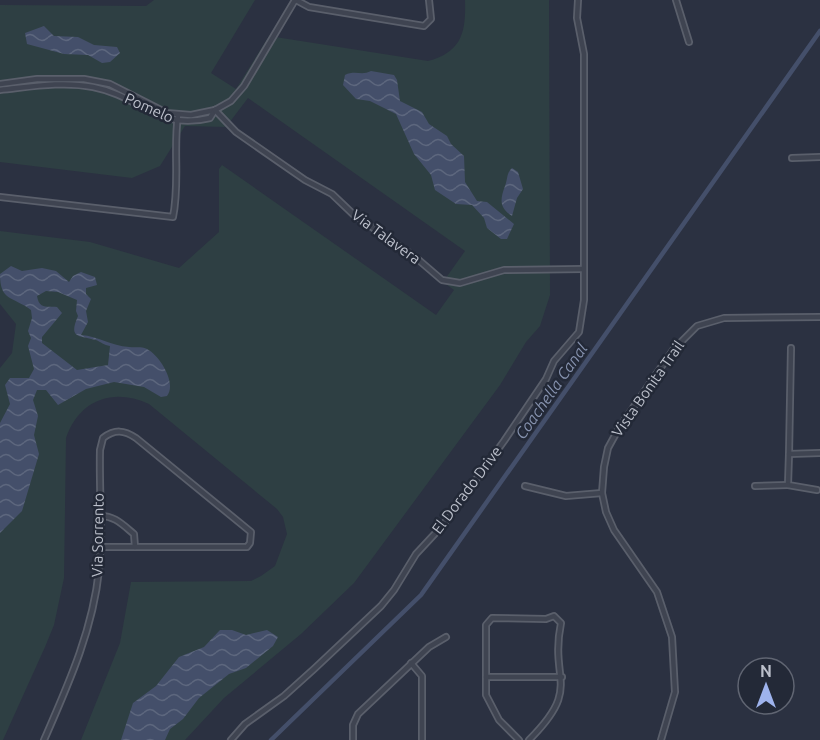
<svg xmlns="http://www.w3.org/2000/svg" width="820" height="740" font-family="Ubuntu,sans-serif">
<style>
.grass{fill:#2e3f43}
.water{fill:url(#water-waves);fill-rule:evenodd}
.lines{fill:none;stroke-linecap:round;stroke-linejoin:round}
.canal{stroke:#444f6a;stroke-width:4.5}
.minor-casing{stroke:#5a5f6b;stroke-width:8}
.minor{stroke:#3f4451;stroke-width:4.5}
.labels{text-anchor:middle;stroke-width:5;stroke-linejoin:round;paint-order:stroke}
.street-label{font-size:15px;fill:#bcc0cb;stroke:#232937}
.water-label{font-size:16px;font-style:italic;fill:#8692ae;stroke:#232937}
</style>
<defs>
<pattern id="water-waves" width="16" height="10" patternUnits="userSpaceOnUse" patternTransform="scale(1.5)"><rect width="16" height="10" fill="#444f6a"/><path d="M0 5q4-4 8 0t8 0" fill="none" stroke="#5d677e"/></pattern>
</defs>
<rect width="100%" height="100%" fill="#2b3141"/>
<path class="grass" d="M154,0H255L211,73L236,89L269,36L428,61C462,52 466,32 465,0H549L550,295L540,326L526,342L500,385L354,583L301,634L224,698L185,740H81L120,643L131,582L251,581L261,576L275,566L287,534L283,517L277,509L149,404C113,387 79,400 66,438L64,578L54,625L45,647L3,740H0V368L12,353L16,324L0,304V231L90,242L179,268L219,232V169L222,165L436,315L454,290L443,282L465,251L248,98L226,127L185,126L160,166L132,178L0,162V5L146,6Z"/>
<g class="water">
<path d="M44,26L54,36L78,37L94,45L117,47L120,53L110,62L102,63L88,55L64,54L27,44L25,33Z"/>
<path d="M371,71L394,75L397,80L400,101L422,112L429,124L447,136L451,144L464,156L465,182L477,201L487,202L514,224L507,239H501L487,228L484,218L472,205L456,204L435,190L431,175L414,154L396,114L370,101L356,99L343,85L345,75C355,70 362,76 371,71Z"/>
<path d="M512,168L518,172L523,189L517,198L512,216C499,207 500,200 505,186C508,179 506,174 512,168Z"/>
<path d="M11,266L22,271L42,268L56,271L69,282L73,276L81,272L95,277L97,285L86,288V294L91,299L86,311L88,322L81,335C98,336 111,346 129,347C136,348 140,346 147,349C160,356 177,383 167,396L161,397L144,387L114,382L86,389L58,405L46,390H37L33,400L38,416L34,435L39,454L22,511L0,533V423L10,404L5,385L10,378H29L34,369L28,346L31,338L28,331L32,318L31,310C13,296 0,302 0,274ZM46,291L58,292L77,300L76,311L78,316C68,339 79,335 96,340C101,342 104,345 110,346L108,365L77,370L42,343V337L62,313L57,307C48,306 39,310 37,296Z"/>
<path d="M220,630H232L246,635L267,630L278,637L273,646L246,668L229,674L199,698L183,719L170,729L165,740H121L133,703L156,686L179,657L204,647Z"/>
</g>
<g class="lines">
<path class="canal" d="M271,740L421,595L820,31"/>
<g class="minor-casing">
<g id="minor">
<path d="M296,0L309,7L424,26L431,19L429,0"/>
<path d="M676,0L689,42"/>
<path d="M0,84L37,79H84L110,84L167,113L191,115L215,110L231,101L244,86L295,0"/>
<path d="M0,90C30,87 62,81 93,87C140,96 157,131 210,118L215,110"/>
<path d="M215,110L236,132L305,180L332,194L354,215L414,256L442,280L460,283L504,270L583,269"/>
<path d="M792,158L820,157"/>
<path d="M0,197L173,217C180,183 173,149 178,115"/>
<path d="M791,348L789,454L820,453"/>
<path d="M789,454L788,485L817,490"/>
<path d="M525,486L566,496L602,493"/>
<path d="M755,486L788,485"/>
<path d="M99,516C114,515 123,525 134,534L135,547"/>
<path d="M411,663L422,676V740"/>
<path d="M486,677H562"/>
<path d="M44,740C68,685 93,630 99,570C103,531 99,490 100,450L103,438C115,429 124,430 136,438L251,532L250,543L247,547H100"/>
<path d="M231,740L245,724L284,696L314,669L381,606L394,590L416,554L443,525L504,441L546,379L554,361L579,332L584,300V54L577,18L578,0"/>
<path d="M353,740V725L358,714L429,647L446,637"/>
<path d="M519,740L499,720L486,695V625L492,618L546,619L554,616L561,623C549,682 583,686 529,740"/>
<path d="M661,740L675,692L672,637L657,592L614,530L606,512L602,493L604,467L608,448L619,428L673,350L697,326L724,318L820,317"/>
</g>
</g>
<use href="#minor" class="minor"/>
</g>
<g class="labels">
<g class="street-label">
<text transform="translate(149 108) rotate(24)" y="5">Pomelo</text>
<text transform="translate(386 237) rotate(36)" y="5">Via Talavera</text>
<text transform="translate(648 389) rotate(-55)" y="5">Vista Bonita Trail</text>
<text transform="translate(467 490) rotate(-53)" y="5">El Dorado Drive</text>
<text transform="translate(98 535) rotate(-89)" y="5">Via Sorrento</text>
</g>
<g class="water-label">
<text transform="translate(551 391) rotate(-55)" y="6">Coachella Canal</text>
</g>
</g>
<g transform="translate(766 686)"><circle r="28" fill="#232937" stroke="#606572" stroke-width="1.5"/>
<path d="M0-4.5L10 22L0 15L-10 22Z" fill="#9eb3ed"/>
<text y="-9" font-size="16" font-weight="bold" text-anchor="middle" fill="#bcc0cb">N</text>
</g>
</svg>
